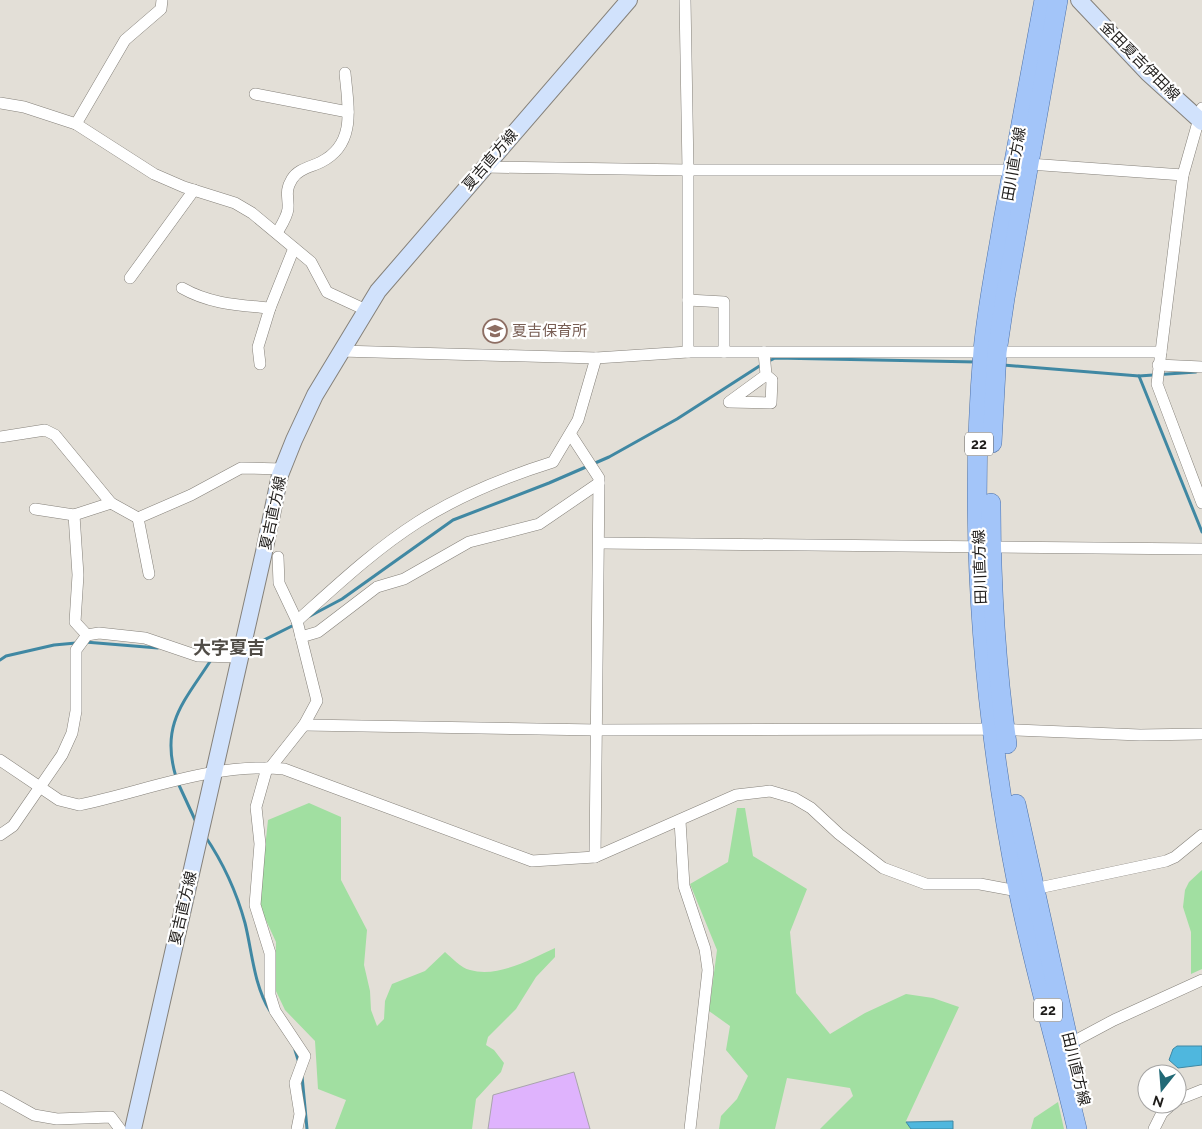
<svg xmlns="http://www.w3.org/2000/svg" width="1202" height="1129" font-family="Raleway,'Noto Sans JP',sans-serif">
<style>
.green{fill:#a1dfa1}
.water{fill:#4fb7de;stroke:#4088a3}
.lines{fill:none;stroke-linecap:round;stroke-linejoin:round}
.stream{stroke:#4088a3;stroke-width:3}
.building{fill:#dfb3fd;stroke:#a8a4ac}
.minor-casing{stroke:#85817a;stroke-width:12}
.secondary-casing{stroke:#85817a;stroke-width:18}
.primary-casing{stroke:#4d71a8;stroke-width:20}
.minor{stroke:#fff;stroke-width:11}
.secondary{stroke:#d1e2fc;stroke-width:16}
.primary{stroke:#a3c5f9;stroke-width:19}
.labels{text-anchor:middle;stroke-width:4.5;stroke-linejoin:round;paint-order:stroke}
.shield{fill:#fff;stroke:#62605f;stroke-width:1}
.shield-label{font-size:14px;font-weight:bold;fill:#1e1c1a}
.street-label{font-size:15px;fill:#1e1c1a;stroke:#fff}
.education-label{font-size:15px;fill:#785e54;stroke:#fff;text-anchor:start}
.quarter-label{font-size:18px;font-weight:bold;fill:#514d47;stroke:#fff}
</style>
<rect width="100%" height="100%" fill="#e3dfd7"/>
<g class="green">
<path d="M309,803L341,817V880L367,930L364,965L370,991L371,1010L377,1026L384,1019L385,1001L392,984L425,971L445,952C452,958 461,968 470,970C498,978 531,959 555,948V957L536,977L516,1009L488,1037L486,1045L494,1050L504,1063L501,1072L476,1099L472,1129H335L346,1100L318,1089L315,1041L285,1010L275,989L276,942L259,905L268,820Z"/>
<path d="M737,808H745L753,856L807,889L790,932L796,993L830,1034L865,1013L906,994L933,998L959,1007L906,1121L911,1129H820L853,1096L850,1088L787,1078L775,1129H719L721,1116L737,1099L748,1076L726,1050L730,1026L709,1011L717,950L690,884L728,862Z"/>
<path d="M1202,870V969L1191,974V932L1183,907L1185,890L1189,882Z"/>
<path d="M1058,1102L1064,1129H1031L1034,1118Z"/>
</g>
<g class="water">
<path d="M1177,1046H1202V1065L1178,1068L1169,1060L1173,1049Z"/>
<path d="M953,1121V1129H911L906,1122Z"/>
</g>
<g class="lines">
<g class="stream">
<path d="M767,362L775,358L977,362"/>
<path d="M1003,365L1139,376L1196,372"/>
<path d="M1139,376L1202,532"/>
<path d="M310,616L342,599L453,520L549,483L609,457L677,419L761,365"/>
<path d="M85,642L158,648"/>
<path d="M248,648L296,624"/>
<path d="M0,660L6,656L54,645L76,643"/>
<path d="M176,777C160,724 184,702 211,660"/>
<path d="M178,783L196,822"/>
<path d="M205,836C224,864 236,890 245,923C252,951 254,986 270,1011"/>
<path d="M295,1050L299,1063"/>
<path d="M302,1076L307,1129"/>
</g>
</g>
<path class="building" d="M574,1072L590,1129H488L493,1095Z"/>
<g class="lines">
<g class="minor-casing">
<g id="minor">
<path d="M685,0L688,170V352"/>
<path d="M255,94L348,112"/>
<path d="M0,103L24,107L76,124L154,174L184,187L235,203L252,213L311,262L327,292L366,310"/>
<path d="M1202,108L1183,175L1157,384L1202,503"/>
<path d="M76,124L125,40L161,9L162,0"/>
<path d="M484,167L688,170H1013L1029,164L1183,175"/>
<path d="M277,233C281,226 287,217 288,209C289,197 284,192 292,179C298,169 311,167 321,162C357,144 348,106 345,73"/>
<path d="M130,278L194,190"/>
<path d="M182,288C210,304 238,305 270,308L294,248"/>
<path d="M688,300L724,302V352"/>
<path d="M340,351L596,358L688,352H1161"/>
<path d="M764,352L766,375L772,380L771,403L729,402L766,375"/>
<path d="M260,364L258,347L270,308"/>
<path d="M1158,365L1202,367"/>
<path d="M571,435L599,478L595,857"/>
<path d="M0,437L45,430L55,435L111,503L138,518L191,495L241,468L282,469"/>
<path d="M35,509L74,515L111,503"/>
<path d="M74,515L78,575L75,622L87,635"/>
<path d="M138,518L149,574"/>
<path d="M600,543L1202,549"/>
<path d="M297,621C335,587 374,550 418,522C460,495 505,477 553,462L578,420L596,358"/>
<path d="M301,637L318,632L377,587L404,579L469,542L539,524L599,483"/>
<path d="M304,725L598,730L992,729L1140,735L1202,734"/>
<path d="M0,760L59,800L79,805C146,791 215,762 284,769L532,861L595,857L736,795L770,791L794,798L811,808L839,834L883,868L926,884H980L1018,891L1034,889L1166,861L1175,857L1202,835"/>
<path d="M267,768L256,807L260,844L255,905L270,953V995L275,1011L305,1056L295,1083L300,1114L297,1129"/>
<path d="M270,768L304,725L317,701L297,621L279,583L278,557"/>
<path d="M680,821L684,886L705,949L708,970L690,1129"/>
<path d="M0,835L13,826L62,755L72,733L76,711V650L87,635L99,633L145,638L198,656L240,657"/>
<path d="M1069,1044L1114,1020L1202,980"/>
<path d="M0,1096L34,1115L57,1119L111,1117L120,1129"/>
<path d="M1177,1100L1202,1090"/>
<path d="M1154,1129L1162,1113L1172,1104"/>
</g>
</g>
<g class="secondary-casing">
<g id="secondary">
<path d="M1079,0L1148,73L1202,122"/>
<path d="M133,1129L264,552L280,475L294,440L315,395L378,291L629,0"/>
</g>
</g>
<g class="primary-casing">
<g id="primary">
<path d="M1044,0C1031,73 1017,147 1003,221C996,264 987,307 983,351C968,530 983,713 1018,889C1034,970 1058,1049 1077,1129"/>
<path d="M992,443L997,352L1005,298L1058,0"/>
<path d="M991,503C991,583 996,665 1007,744"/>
<path d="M1016,804L1070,1048"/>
</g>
</g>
<use href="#minor" class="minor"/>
<use href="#secondary" class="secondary"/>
<use href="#primary" class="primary"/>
</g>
<defs>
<g id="school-ring" transform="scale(1.25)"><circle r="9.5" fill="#fff" stroke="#8d6e63" stroke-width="1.5"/><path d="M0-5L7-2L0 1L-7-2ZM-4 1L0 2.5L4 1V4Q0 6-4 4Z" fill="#8d6e63"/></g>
</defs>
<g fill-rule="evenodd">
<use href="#school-ring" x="495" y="331"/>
</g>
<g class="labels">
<g class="shield">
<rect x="965" y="432.5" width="28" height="23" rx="4"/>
<rect x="1034" y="998.5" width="28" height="23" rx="4"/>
</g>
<g class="shield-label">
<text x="979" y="449">22</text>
<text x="1048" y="1015">22</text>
</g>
<g class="street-label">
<text transform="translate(1140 61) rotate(45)" y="5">金田夏吉伊田線</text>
<text transform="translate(490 160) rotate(-49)" y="5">夏吉直方線</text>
<text transform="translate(1014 164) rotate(-80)" y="5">田川直方線</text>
<text transform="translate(273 513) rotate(-78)" y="5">夏吉直方線</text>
<text transform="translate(980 567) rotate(-92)" y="5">田川直方線</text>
<text transform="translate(183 908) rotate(-77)" y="5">夏吉直方線</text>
<text transform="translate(1076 1069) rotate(76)" y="5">田川直方線</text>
</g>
<g class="education-label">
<text x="512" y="336">夏吉保育所</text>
</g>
<g class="quarter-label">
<text x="229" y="654">大字夏吉</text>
</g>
</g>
<g transform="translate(1162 1089) rotate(197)"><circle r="24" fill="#ffffff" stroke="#a5a4a3"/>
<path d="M0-4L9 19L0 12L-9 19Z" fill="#216976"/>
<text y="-8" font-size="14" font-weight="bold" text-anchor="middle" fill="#1e1c1a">N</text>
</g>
</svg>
